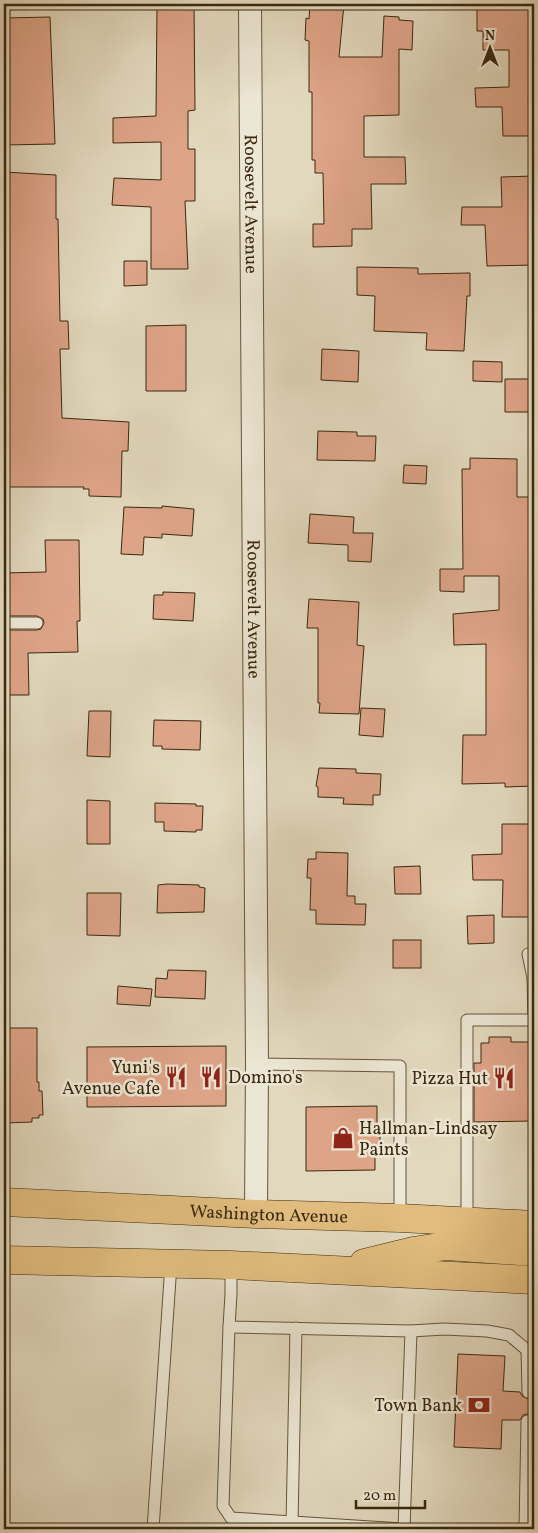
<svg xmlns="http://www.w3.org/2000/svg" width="538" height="1533" font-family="Vollkorn,serif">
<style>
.building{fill:#dea488;stroke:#3b290e}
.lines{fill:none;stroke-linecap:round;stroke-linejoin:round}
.service-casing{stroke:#65553a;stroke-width:13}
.minor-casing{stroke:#65553a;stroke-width:24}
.primary-casing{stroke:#3b290e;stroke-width:29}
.service{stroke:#ece6d4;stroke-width:11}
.minor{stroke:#ece6d4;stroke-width:22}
.primary{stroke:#e1bc7e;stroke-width:28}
.labels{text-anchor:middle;stroke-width:5;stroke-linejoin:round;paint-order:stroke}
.street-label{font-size:18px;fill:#3b290e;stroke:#ece6d4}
.poi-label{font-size:18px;fill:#3b290e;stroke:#ece6d4;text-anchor:end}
</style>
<rect width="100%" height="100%" fill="#e2d8bd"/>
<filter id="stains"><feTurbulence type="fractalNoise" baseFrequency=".004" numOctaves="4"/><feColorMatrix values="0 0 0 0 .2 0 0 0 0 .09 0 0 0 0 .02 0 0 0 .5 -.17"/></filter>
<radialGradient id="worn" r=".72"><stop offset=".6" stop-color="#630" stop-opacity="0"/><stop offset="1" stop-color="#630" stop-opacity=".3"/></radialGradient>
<g class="building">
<path d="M157,4H194L195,110L188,111V149H195V201H185L188,269H151V207L112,205L114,178L161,180V142L113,143V118L156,116Z"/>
<path d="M310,4H344L339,57H382L384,16L399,17V20L413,21L412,50L399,49V115L364,116V157H405L406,184H371L372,229H352V246L313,247V224H324L323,173H315V160H312V92H309V41L305,40L306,18L309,19Z"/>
<path d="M477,4H531V7H534V136H503L502,107H476L475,88L509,87V50H483V31H477Z"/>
<path d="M50,17L55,144L4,145V18Z"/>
<path d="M4,172L56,175V219H58L60,321H68L69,349H60L62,418L129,422L128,451H122L121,497L89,496V489H83L84,487H4Z"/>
<path d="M534,176V265L487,266L485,225H461L462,207H502L501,177Z"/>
<path d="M124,261H147V285L124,286Z"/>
<path d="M357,267L418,268V274L470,273V296H467L464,351L426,350L427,333L374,331L375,296L357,295Z"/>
<path d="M186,325V391H146V326Z"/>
<path d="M322,349L359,351L358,382L321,380Z"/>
<path d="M473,361L502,362V382L473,381Z"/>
<path d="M505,379H533L534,412H505Z"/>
<path d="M318,431L357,432V436H376L375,461L317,460Z"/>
<path d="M470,458L517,459V497H534V786L505,787V783L462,784L463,735H486V644L454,645L453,614L499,610V576H464V592L440,591V569H463L462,469H470Z"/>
<path d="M404,465L427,466L426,484L403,483Z"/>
<path d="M162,506L194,509L192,536L162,534V538L144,537L143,555L121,554L124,507L162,508Z"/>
<path d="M310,514L354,517L353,533H373L371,562L348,561V545L308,543Z"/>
<path d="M45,540H79L80,621H77L78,652L28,653L29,695H4V630H37L41,629L44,623L43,619L37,616H4V573L46,572Z"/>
<path d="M163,592L195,593L193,621L153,619L154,595H163Z"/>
<path d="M309,599L359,602L357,645L364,646L359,714L319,713L320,703H318V628H307Z"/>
<path d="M361,708L385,709L383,737L359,735Z"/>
<path d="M89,711H111L110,757L87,756Z"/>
<path d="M154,720L201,721L200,750L162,749V746H153Z"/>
<path d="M319,768L356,769V773L381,774L380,795H373V805L343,804L344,798L318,797V787L316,786Z"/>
<path d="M87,800L110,801V844H87Z"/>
<path d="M155,803L196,804V806H203L202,830H196V832L164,831V822H155Z"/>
<path d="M502,824H534V917H502L503,880H473L472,855L502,854Z"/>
<path d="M316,852L348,853L347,896H355V904H366L365,925L316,924V910H310L311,878H307L308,859H316Z"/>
<path d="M420,866L421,894H395L394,867Z"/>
<path d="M167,884L199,885V887L205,888L204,912L157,913L158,885Z"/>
<path d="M87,893H121L120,936L87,935Z"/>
<path d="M494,915V943L468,944L467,916Z"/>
<rect x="393" y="940" width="28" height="28"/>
<path d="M168,970L206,971L205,999L155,997L156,978L167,979Z"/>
<path d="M118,986L152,989L150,1006L117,1004Z"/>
<path d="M4,1028H37V1082H39V1091H42L43,1115H39V1118H32V1122L4,1123Z"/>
<path d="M489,1037H511V1042H532L533,1121L474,1122V1063H481V1043H489Z"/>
<path d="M226,1046V1106L87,1107V1047Z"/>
<path d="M377,1106V1129H380V1148H375V1170L306,1171V1107Z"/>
<path d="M458,1354L505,1356L503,1391L520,1392L522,1396L528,1399L534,1396V1420L531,1415L527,1414L523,1415L520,1420H502L501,1449L454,1447Z"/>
</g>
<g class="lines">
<g class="service-casing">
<g id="service">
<path d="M4,623H37"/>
<path d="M528,954L533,978L534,1020"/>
<path d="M257,1064L400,1066V1218"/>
<path d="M467,1222V1020H533L534,1022"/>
<path d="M231,1265V1294L229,1327L411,1331L404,1529"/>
<path d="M229,1327L223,1506L231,1518L402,1529"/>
<path d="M411,1331L444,1329L487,1331L509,1335L527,1350L528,1392"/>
<path d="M292,1523L296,1328"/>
<path d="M153,1529L171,1264"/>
<path d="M525,1529L527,1421"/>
</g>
</g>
<g class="minor-casing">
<g id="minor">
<path id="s1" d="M250,4L257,1064L256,1214"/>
</g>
</g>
<g class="primary-casing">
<g id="primary">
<path id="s2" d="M4,1202L256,1214L400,1218L534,1225"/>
<path d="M4,1260L231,1265L534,1280"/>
<path d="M364,1263L413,1251L446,1246L534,1252"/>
</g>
</g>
<use href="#service" class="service"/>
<use href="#minor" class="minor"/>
<use href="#primary" class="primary"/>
</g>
<defs>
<g id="restaurant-bare" transform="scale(1.725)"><path d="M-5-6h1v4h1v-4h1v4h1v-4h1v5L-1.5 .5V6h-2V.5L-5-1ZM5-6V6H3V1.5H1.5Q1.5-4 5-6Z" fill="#8f2418" stroke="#ece6d4" stroke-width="2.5" paint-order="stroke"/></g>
<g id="shop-bare" transform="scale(1.725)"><path d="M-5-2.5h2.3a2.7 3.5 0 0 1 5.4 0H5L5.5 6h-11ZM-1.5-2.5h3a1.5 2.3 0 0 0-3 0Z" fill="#8f2418" stroke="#ece6d4" stroke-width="2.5" paint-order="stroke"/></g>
<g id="bank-bare" transform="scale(1.725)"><path d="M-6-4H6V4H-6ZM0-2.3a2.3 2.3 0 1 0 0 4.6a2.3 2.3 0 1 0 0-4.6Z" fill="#8f2418" stroke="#ece6d4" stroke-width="2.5" paint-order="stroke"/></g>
</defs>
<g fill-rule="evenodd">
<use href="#restaurant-bare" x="176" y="1077"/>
<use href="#restaurant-bare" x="211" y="1077"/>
<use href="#restaurant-bare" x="504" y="1078"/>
<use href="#shop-bare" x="343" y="1138"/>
<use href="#bank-bare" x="479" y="1405"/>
</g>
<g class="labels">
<g class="street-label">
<text dy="6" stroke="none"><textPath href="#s1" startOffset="200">Roosevelt Avenue</textPath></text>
<text dy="6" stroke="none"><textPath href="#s1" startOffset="605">Roosevelt Avenue</textPath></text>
<text dy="6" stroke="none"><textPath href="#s2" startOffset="265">Washington Avenue</textPath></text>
</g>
<g class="poi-label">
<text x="160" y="1073">Yuni's<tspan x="160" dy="21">Avenue Cafe</tspan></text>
<text x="228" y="1083" text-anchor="start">Domino's</text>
<text x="488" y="1084">Pizza Hut</text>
<text x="359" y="1134" text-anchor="start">Hallman-Lindsay<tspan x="359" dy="21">Paints</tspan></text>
<text x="462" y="1411">Town Bank</text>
</g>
</g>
<rect width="538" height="1533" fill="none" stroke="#e2d8bd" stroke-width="20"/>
<rect x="5" y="5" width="528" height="1523" fill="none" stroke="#3b290e" stroke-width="2.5"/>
<rect x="10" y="10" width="518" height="1513" fill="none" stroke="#3b290e"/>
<g transform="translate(490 48)" stroke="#ece6d4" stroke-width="4" paint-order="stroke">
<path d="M0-4L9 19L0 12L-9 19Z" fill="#3b290e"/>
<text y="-8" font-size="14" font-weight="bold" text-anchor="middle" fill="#3b290e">N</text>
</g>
<path d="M356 1500v8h69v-8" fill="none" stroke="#3b290e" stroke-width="2.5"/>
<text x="363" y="1500" font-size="15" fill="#3b290e" stroke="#ece6d4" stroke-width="4" paint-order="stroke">20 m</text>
<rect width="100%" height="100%" filter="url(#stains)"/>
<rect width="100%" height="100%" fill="url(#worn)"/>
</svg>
